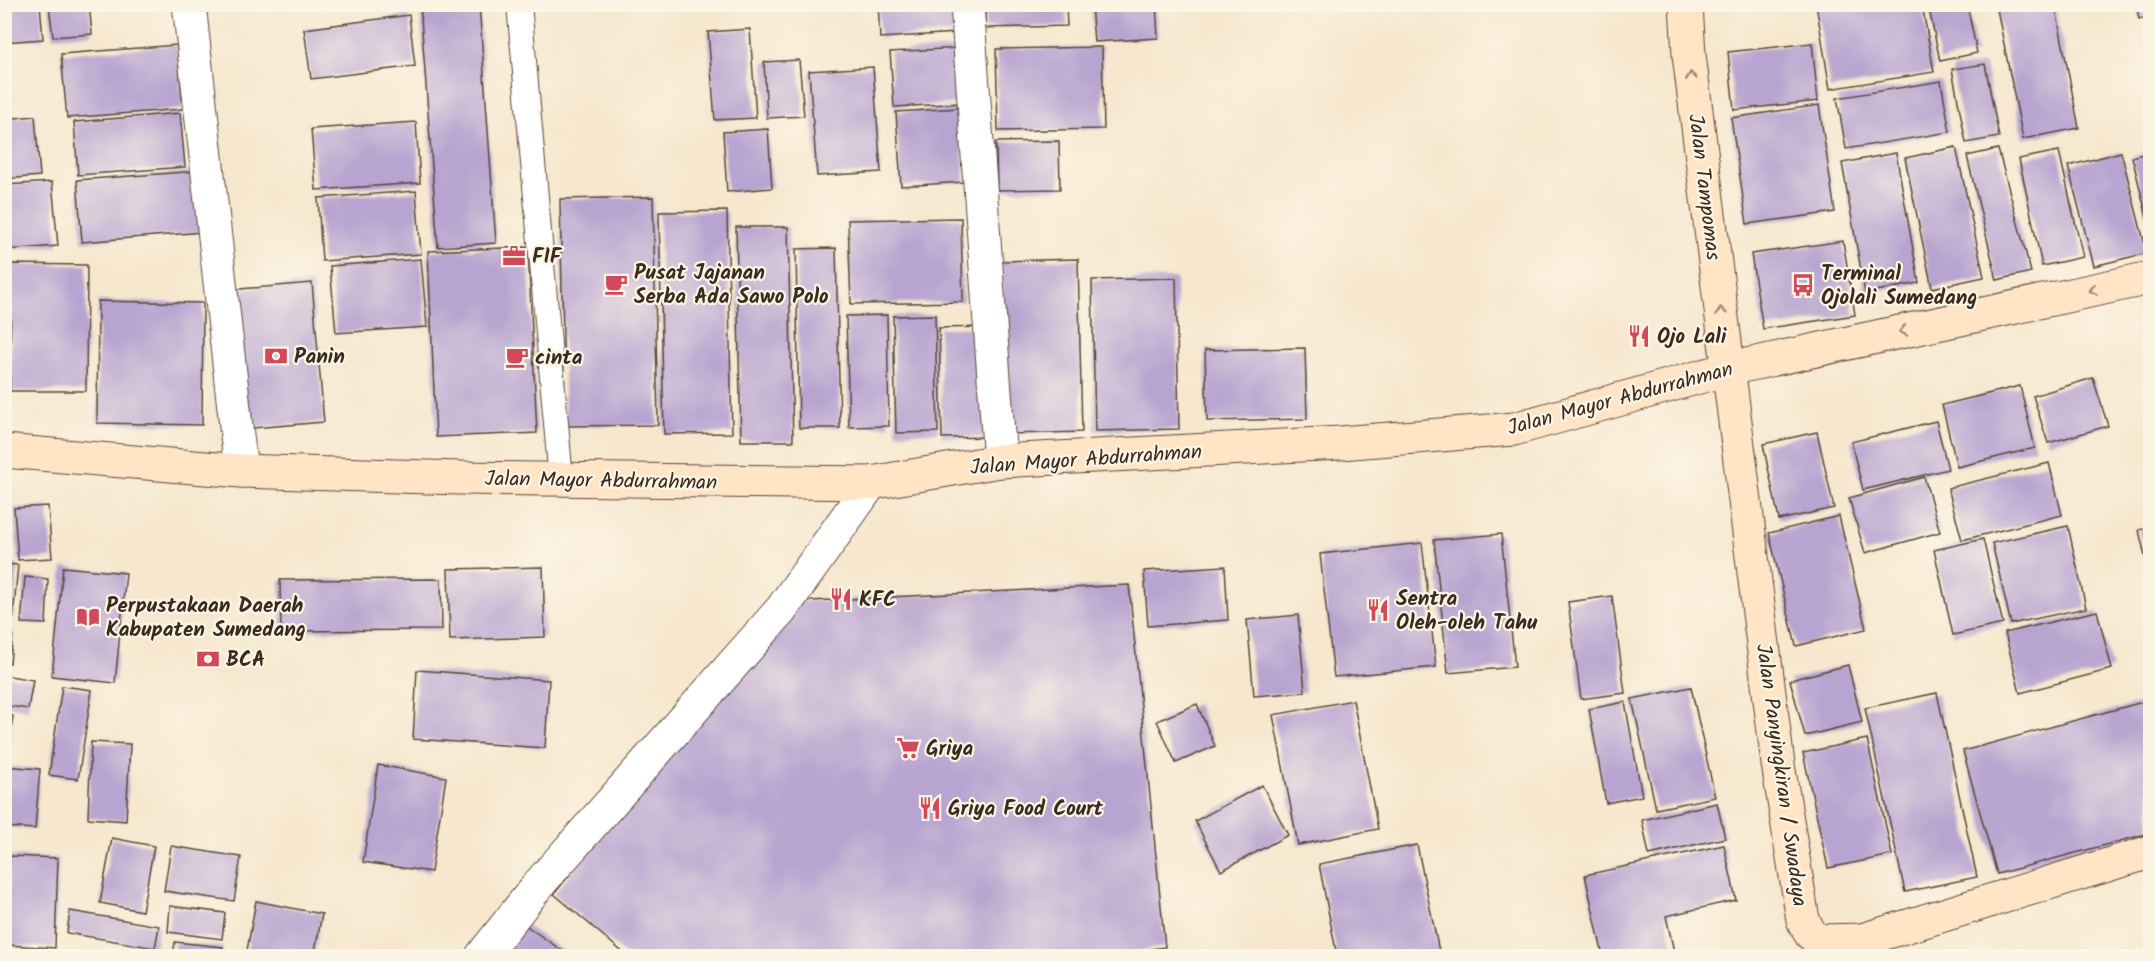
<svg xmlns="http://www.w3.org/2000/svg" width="2155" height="961" font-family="Kalam,sans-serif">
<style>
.building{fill:#b8a4d0}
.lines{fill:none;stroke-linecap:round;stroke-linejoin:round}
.lane-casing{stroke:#574638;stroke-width:26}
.street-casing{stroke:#574638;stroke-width:35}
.secondary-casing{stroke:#574638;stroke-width:35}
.lane{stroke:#fff;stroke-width:24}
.street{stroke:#fff;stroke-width:33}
.secondary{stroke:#ffe4c6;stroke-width:33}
.oneway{stroke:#9d8772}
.labels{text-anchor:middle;stroke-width:4.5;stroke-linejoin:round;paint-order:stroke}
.street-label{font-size:21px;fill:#3b2a1e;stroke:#fcf5e5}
.poi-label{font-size:21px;font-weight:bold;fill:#3b2a1e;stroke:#fcf5e5;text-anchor:start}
</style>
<rect width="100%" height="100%" fill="#fcf5e5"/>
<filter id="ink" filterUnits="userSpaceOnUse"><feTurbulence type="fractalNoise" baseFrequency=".0167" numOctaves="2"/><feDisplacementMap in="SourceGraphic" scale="12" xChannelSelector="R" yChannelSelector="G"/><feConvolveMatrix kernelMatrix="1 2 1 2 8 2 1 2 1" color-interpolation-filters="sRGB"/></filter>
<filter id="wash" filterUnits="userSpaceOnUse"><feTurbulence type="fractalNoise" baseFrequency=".008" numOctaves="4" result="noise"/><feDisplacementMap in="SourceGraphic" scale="24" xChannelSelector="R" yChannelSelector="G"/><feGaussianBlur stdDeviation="1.35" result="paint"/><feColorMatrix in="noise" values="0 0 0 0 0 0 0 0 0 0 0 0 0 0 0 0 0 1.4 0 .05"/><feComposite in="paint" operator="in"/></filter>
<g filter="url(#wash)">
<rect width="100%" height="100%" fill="#f6e7ce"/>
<g id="blocks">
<g class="building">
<path d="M4,4H40L43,39L4,42Z"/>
<path d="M64,4H89L92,34L53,37L49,6Z"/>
<path d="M215,4H257L258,6L216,11Z"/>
<path d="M420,4H479L496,243L438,247Z"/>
<path d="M878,4H954L956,33L880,38Z"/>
<path d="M1091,4H1156L1158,38L1094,42Z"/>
<path d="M1816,4H1922L1934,72L1830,89Z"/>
<path d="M1928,4H1967L1977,53L1940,61Z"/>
<path d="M1996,4H2055L2079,128L2023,139Z"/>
<path d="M2136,4H2150V17L2139,19Z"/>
<path d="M985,5H1066L1067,26L985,28Z"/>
<path d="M409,15L415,66L311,79L304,29Z"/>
<path d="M750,29L756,118L715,120L708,32Z"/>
<path d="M1812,43L1818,101L1734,110L1728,52Z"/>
<path d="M177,45L183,109L67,118L61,54Z"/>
<path d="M1102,47L1104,129L998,131L996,49Z"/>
<path d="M959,48L963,103L894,107L890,52Z"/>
<path d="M799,60L804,116L767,118L764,62Z"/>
<path d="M1985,64L1999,137L1966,143L1952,69Z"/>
<path d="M873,67L881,172L817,176L809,71Z"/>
<path d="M1941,81L1950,132L1846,149L1837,98Z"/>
<path d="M1819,105L1835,212L1747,224L1731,118Z"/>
<path d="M959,108L965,182L901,186L896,112Z"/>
<path d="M180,113L185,167L78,175L74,122Z"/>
<path d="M35,116L40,176L4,179V119Z"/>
<path d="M416,122L420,183L316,190L311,129Z"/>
<path d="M768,129L772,188L727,192L723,132Z"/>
<path d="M1059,141L1060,189L997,190L996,142Z"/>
<path d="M1956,147L1984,277L1932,288L1905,158Z"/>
<path d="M1998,149L2031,272L1997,280L1967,156Z"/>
<path d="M2059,151L2083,257L2042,266L2019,159Z"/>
<path d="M2121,152L2147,253L2094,266L2068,166Z"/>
<path d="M2150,152V224L2149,225L2132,157Z"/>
<path d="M1896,153L1919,283L1865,293L1842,163Z"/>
<path d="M198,171L203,232L82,242L77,180Z"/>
<path d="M52,182L58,246L4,250V185Z"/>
<path d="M416,191L421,254L322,261L318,198Z"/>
<path d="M653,197L658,425L565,426L560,199Z"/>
<path d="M727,211L732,433L664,434L659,212Z"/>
<path d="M961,218L963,302L851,304L848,220Z"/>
<path d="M736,227H788L793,441H741Z"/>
<path d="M1843,241L1855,315L1763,329L1751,254Z"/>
<path d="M528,247L537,433L436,437L428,251Z"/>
<path d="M836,248L840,428H799L796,249Z"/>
<path d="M421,259L427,327L336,333L330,266Z"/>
<path d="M1078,259L1082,432L1006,434L1002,261Z"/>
<path d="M11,264L87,265L86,391H10Z"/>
<path d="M1176,278L1179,429L1095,431L1092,280Z"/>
<path d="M312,283L324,422L240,429L228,290Z"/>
<path d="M98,301L203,303L202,425L97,423Z"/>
<path d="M887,315L889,426L849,427L846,316Z"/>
<path d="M935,315L938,432L896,433L893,316Z"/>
<path d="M988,327L991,437L942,438L939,328Z"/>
<path d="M1305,348L1307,419L1207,421L1205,350Z"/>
<path d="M2093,378L2108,426L2048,443L2033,396Z"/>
<path d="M2020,386L2035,448L1957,467L1942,405Z"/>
<path d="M1936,421L1948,469L1863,490L1851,442Z"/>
<path d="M1817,432L1834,508L1779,520L1763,444Z"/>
<path d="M2049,463L2062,515L1962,540L1948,488Z"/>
<path d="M1924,477L1940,532L1865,553L1849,498Z"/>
<path d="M48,506L52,558L18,560L14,508Z"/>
<path d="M1839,516L1866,629L1796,646L1769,533Z"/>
<path d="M2068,526L2086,608L2011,624L1992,543Z"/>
<path d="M2150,527V579L2139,530Z"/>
<path d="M1501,534L1515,667L1448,673L1434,540Z"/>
<path d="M1983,539L2003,624L1953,635L1934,550Z"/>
<path d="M1422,543L1436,667L1334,677L1320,554Z"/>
<path d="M4,564L18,565L13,618L4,617Z"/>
<path d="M1225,566L1228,620L1148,626L1144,571Z"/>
<path d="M63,567L126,573L115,683L52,676Z"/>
<path d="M543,567L545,637L450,640L448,569Z"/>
<path d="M25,577L48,579L46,624L21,623Z"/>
<path d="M441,579L442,630L281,631L280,580Z"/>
<path d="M1129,585L1165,947L1104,956H627L554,894L790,602Z"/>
<path d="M1612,596L1625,693L1581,699L1568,602Z"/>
<path d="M2097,611L2112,669L2020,693L2005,633Z"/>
<path d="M1298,615L1305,692L1254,696L1247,620Z"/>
<path d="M4,632L13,633L10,663H4Z"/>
<path d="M1848,665L1862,722L1805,736L1790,680Z"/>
<path d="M417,670L549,680L545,748L413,739Z"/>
<path d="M4,675L33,680L28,709L4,705Z"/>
<path d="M62,686L92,690L78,779L49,775Z"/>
<path d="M1691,687L1715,797L1656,809L1632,699Z"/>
<path d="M1937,693L1977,877L1905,892L1865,708Z"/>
<path d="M1353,700L1378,829L1298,845L1273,715Z"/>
<path d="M2150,700V833L1997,874L1963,751Z"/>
<path d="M1625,702L1642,796L1606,803L1589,709Z"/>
<path d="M1197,704L1215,746L1176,763L1157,721Z"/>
<path d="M4,714L13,716L8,753H4Z"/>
<path d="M1867,739L1892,855L1828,868L1803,753Z"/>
<path d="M91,742L130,744L126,821L88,818Z"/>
<path d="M378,765L446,777L431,872L363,862Z"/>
<path d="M4,766L40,769L35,829L4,827Z"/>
<path d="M1262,785L1288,835L1221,871L1195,821Z"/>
<path d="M1717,803L1725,838L1649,855L1642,820Z"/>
<path d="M112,838L154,846L142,911L100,903Z"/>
<path d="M1417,845L1440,956H1337L1319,864Z"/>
<path d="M1724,845L1736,900L1666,916L1675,956H1603L1585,875Z"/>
<path d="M171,846L241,857L234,901L164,891Z"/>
<path d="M10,856L58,858L55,948L7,945Z"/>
<path d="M256,901L322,914L314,956H246Z"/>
<path d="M170,906L225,913L222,939L168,932Z"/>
<path d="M70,911L159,926L155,948L67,933Z"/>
<path d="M525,925L570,956H504Z"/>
<path d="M175,942L223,947L222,956H173Z"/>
</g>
</g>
</g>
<g filter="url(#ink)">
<use href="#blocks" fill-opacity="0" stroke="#574638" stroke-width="1.5"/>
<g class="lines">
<g class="lane-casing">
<path id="lane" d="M519,4L561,480"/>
</g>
<g class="street-casing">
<g id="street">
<path d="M189,4L241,471"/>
<path d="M967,4L1000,461"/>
<path d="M482,956L539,884L781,610L871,483"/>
</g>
</g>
<g class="secondary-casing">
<g id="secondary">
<path d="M1686,4L1689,55L1778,764L1803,920L1810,933L1819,941L1862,940L2150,852"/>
<path d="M4,451L241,471L460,478L871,483L1000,461L1340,443L1514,429L1728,369L2150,278"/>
</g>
</g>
<use href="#lane" class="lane"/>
<use href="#street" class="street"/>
<use href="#secondary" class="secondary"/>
</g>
<defs><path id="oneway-chevron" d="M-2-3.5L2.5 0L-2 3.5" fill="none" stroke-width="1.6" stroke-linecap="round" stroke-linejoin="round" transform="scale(1.5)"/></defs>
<g class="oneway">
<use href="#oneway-chevron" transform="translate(1691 76) rotate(-97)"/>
<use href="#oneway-chevron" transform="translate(2093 290) rotate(168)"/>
<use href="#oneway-chevron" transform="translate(1721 311) rotate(-97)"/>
<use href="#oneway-chevron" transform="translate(1903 331) rotate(168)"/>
</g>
</g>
<defs>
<g id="office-bare" transform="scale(1.8)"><path d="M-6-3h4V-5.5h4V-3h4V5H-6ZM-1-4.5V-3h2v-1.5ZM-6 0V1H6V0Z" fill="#d1495b" stroke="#fcf5e5" stroke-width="2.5" paint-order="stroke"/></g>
<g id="cafe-bare" transform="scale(1.8)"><path d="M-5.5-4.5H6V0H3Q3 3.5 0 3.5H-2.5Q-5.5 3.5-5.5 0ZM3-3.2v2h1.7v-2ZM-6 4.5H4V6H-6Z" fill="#d1495b" stroke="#fcf5e5" stroke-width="2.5" paint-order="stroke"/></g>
<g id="bus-bare" transform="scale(1.8)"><path d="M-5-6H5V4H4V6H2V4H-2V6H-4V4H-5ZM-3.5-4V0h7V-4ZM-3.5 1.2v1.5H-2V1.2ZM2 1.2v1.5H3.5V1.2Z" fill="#d1495b" stroke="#fcf5e5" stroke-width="2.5" paint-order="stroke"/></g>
<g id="restaurant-bare" transform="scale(1.8)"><path d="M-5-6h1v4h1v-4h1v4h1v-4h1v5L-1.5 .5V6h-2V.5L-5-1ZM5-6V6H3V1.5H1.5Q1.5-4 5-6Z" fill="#d1495b" stroke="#fcf5e5" stroke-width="2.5" paint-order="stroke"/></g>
<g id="bank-bare" transform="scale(1.8)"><path d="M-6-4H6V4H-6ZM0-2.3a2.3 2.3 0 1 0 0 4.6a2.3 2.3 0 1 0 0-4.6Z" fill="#d1495b" stroke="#fcf5e5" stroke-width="2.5" paint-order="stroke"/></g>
<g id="library-bare" transform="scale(1.8)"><path d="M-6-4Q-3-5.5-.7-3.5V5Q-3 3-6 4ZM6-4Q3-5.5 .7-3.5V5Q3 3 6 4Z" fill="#d1495b" stroke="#fcf5e5" stroke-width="2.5" paint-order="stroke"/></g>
<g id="supermarket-bare" transform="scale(1.8)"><path d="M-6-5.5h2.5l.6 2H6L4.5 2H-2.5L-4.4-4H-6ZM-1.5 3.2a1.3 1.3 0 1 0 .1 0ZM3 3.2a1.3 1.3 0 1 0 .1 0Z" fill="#d1495b" stroke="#fcf5e5" stroke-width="2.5" paint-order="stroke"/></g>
</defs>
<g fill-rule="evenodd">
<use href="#office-bare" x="514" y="256"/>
<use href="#cafe-bare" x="616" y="284"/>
<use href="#bus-bare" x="1803" y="285"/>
<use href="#restaurant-bare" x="1639" y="336"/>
<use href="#bank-bare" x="276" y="356"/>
<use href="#cafe-bare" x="517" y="357"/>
<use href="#restaurant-bare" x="841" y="599"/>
<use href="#restaurant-bare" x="1378" y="610"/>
<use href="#library-bare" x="88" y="617"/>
<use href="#bank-bare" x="208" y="659"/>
<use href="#supermarket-bare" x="908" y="748"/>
<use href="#restaurant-bare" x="930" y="808"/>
</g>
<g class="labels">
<g class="street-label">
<text transform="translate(1705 187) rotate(83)" y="7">Jalan Tampomas</text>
<text transform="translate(1620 398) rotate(-15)" y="7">Jalan Mayor Abdurrahman</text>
<text transform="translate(1086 459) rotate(-4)" y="7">Jalan Mayor Abdurrahman</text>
<text transform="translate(601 480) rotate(1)" y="7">Jalan Mayor Abdurrahman</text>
<text transform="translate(1782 775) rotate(82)" y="7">Jalan Panyingkiran / Swadaya</text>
</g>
<g class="poi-label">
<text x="532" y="263">FIF</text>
<text x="634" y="279">Pusat Jajanan<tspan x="634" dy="24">Serba Ada Sawo Polo</tspan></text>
<text x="1821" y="280">Terminal<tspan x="1821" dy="24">Ojolali Sumedang</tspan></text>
<text x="1657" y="343">Ojo Lali</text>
<text x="294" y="363">Panin</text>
<text x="535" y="364">cinta</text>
<text x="1396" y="605">Sentra<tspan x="1396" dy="24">Oleh-oleh Tahu</tspan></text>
<text x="859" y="606">KFC</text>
<text x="106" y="612">Perpustakaan Daerah<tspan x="106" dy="24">Kabupaten Sumedang</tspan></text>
<text x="226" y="666">BCA</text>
<text x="926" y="755">Griya</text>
<text x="948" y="815">Griya Food Court</text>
</g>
</g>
<rect width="2155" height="961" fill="none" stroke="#fcf5e5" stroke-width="24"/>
</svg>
